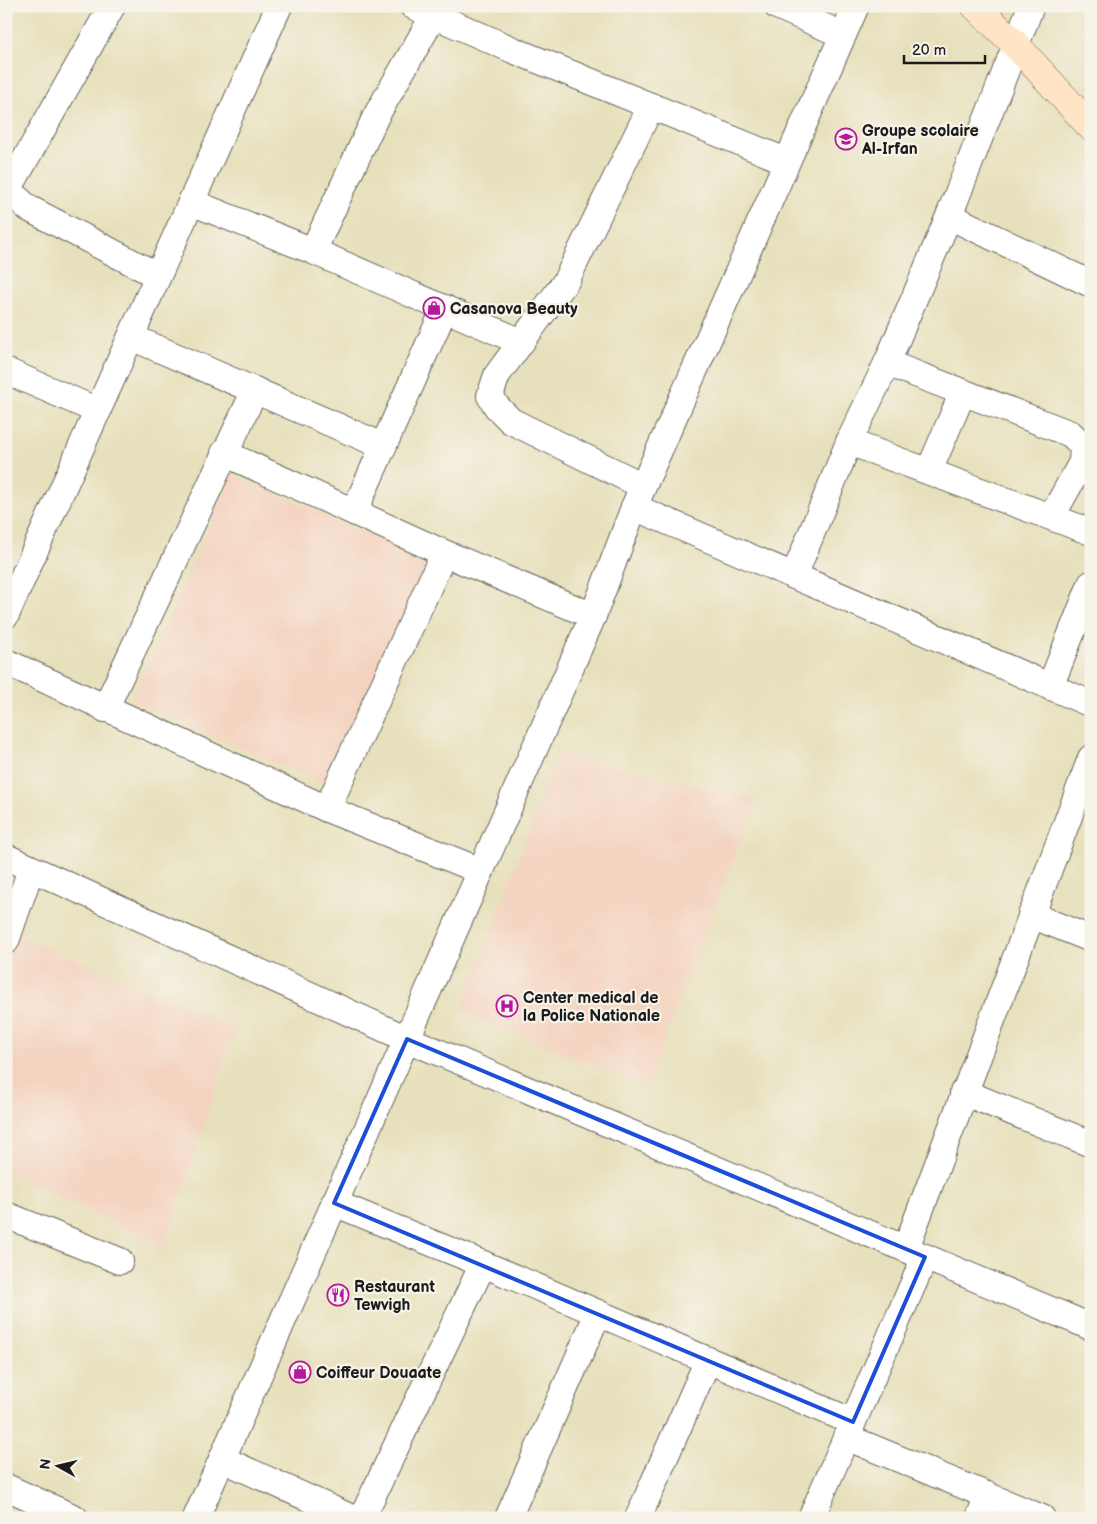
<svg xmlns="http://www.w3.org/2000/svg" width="1097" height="1524" font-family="'Balsamiq Sans',sans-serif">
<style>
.built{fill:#f4d3c0}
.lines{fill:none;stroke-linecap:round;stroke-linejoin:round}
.street-casing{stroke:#636154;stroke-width:28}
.secondary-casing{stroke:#636154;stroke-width:29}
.street{stroke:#fff;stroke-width:26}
.secondary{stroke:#ffe4c6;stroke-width:28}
.marked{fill:none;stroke:#1d4ed8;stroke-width:4;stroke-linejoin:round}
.labels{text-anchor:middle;stroke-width:4.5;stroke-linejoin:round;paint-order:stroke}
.poi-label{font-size:16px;font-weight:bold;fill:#1c1c1c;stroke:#f7f3e8;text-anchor:start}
</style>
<rect width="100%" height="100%" fill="#f7f3e8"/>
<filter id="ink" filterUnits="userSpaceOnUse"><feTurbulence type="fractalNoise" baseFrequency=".02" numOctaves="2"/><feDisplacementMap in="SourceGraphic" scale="10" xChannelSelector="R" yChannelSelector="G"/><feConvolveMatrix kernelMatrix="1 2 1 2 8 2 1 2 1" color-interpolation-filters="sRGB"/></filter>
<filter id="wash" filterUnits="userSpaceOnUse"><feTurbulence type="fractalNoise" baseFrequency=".0096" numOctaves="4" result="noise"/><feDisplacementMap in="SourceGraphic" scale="20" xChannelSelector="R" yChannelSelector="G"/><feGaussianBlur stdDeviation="1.12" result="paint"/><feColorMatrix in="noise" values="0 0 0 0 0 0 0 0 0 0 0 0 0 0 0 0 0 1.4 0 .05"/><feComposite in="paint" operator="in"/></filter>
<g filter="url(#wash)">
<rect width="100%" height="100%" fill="#e7e0bc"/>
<g class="built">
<path d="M232,474L431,561L326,784L131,702Z"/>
<path d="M558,754L757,798L646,1087L461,1011Z"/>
<path d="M7,931L236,1027L164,1246L6,1171Z"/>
</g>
</g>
<g filter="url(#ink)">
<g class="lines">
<g class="street-casing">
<g id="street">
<path d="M413,6L513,50L786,161"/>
<path d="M777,6L843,35"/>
<path d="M6,188L28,208L158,276"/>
<path d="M8,190L112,6"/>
<path d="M191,202L313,251L521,342"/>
<path d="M949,216L1091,284"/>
<path d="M313,251L376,116L434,15"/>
<path d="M131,337L383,446"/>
<path d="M887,363L1071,434L1083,446L1082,462L1052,516"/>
<path d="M6,371L98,411"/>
<path d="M849,442L1091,532"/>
<path d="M224,453L444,553L593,616"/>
<path d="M929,471L963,392"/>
<path d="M643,486L511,421L497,407L490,396L497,375L566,281L651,106"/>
<path d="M634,507L1091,704"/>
<path d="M354,512L445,308"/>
<path d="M794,576L849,442L887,363L949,216L1031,6"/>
<path d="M6,615L279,6"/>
<path d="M6,662L327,809L481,871"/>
<path d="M1050,687L1091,584"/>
<path d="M105,709L255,390"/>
<path d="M327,809L444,553"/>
<path d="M6,857L407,1039L1091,1327"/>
<path d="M1031,915L1091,939"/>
<path d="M6,941L31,869"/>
<path d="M963,1092L1091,1144"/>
<path d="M334,1203L483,1264L853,1422"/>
<path d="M6,1215L120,1261"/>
<path d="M906,1248L1091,758"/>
<path d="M846,1437L1042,1518"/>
<path d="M222,1459L352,1518"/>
<path d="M6,1487L75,1518"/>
<path d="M196,1518L593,616L634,507L856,6"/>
<path d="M362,1518L483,1264"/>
<path d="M508,1518L598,1313"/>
<path d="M638,1518L708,1360"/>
<path d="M811,1518L925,1257"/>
<path d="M979,1518L988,1495"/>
</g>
</g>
<g class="secondary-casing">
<path id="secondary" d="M975,6L1015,44L1091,127"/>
</g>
<use href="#street" class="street"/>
<use href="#secondary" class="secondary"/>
</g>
</g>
<path class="marked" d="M407,1039L925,1257L853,1422L334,1203Z"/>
<defs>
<g id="school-ring" transform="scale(1.125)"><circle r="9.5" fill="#f7f3e8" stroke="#b5179e" stroke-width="1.5"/><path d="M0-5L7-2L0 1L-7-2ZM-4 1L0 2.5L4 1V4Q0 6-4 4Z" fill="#b5179e"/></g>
<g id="shop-ring" transform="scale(1.125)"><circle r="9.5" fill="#f7f3e8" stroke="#b5179e" stroke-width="1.5"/><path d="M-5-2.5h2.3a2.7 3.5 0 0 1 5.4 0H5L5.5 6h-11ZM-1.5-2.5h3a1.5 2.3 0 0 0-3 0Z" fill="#b5179e"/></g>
<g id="hospital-ring" transform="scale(1.125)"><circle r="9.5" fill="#f7f3e8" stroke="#b5179e" stroke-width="1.5"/><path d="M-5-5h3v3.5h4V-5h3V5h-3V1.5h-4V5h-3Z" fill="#b5179e"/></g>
<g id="restaurant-ring" transform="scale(1.125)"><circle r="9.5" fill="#f7f3e8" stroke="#b5179e" stroke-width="1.5"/><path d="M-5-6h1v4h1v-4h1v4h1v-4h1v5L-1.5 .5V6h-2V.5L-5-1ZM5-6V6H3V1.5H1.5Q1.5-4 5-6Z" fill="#b5179e"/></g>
</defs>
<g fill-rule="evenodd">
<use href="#school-ring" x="846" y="139"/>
<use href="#shop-ring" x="434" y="308"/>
<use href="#hospital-ring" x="507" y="1006"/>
<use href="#restaurant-ring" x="338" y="1295"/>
<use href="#shop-ring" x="300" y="1372"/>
</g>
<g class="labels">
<g class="poi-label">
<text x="862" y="136">Groupe scolaire<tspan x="862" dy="18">Al-Irfan</tspan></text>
<text x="450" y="314">Casanova Beauty</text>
<text x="523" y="1003">Center medical de<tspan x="523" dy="18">la Police Nationale</tspan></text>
<text x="354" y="1292">Restaurant<tspan x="354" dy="18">Tewvigh</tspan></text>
<text x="316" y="1378">Coiffeur Douaate</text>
</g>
</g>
<rect width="1097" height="1524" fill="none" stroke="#f7f3e8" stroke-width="25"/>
<g transform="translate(58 1466) rotate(278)" stroke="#f7f3e8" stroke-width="4" paint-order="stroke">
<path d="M0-4L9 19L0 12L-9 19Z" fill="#1c1c1c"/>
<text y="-8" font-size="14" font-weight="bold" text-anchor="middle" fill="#1c1c1c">N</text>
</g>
<path d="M904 55v8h81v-8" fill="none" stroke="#1c1c1c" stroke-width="2.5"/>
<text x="912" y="55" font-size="15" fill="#1c1c1c" stroke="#f7f3e8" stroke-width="4" paint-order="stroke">20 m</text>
</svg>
